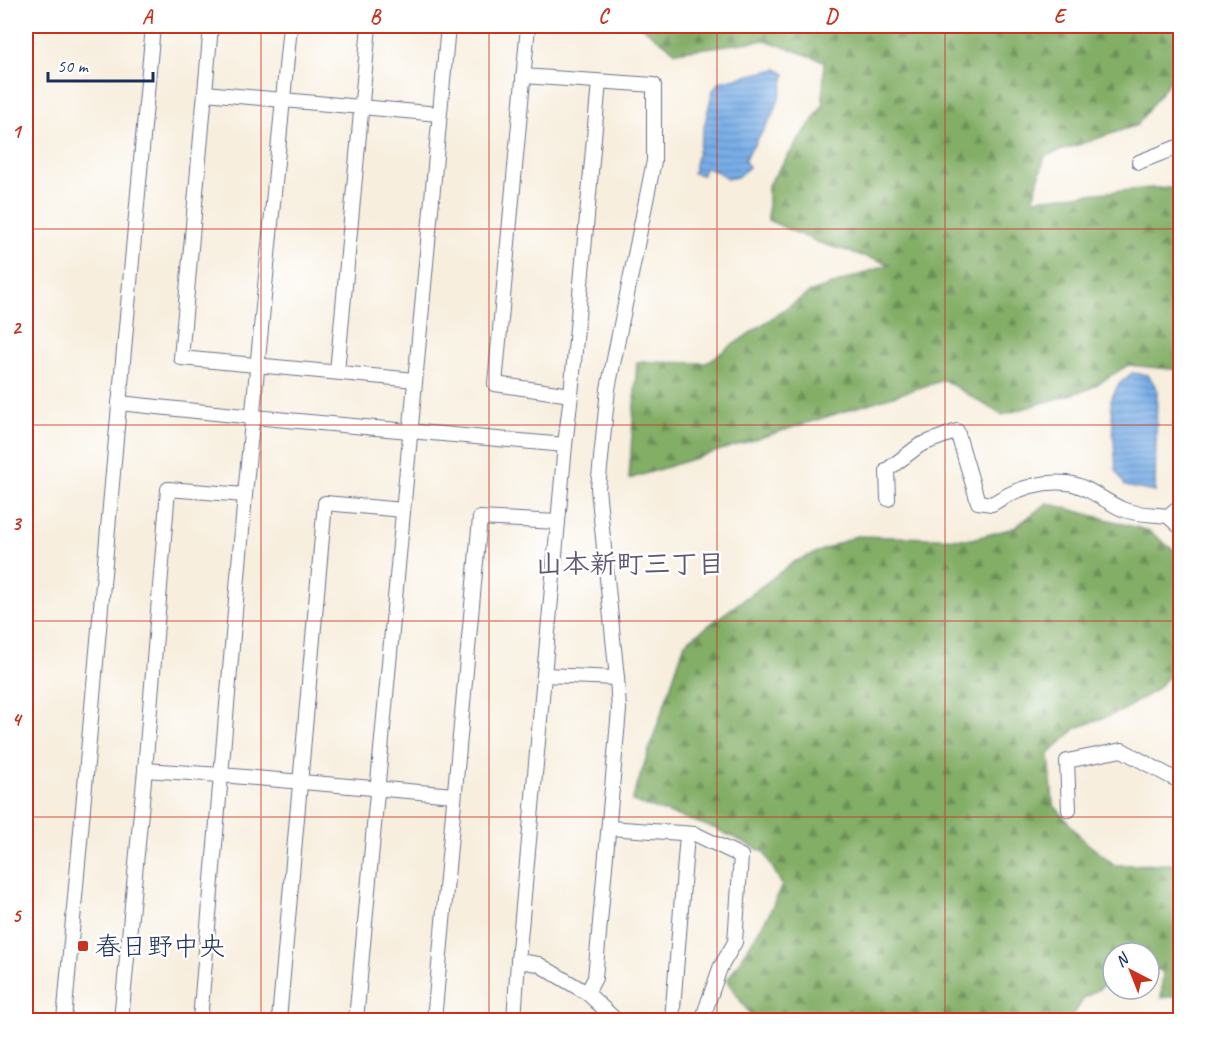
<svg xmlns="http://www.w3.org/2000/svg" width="1206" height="1046" font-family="Caveat,'Klee One',sans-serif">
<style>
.forest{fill:url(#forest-firs);stroke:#4f6e62;stroke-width:1.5}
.water{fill:url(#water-rules);stroke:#4a6ea2;stroke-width:1.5}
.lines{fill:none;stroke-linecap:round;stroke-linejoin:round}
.minor-casing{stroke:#68728a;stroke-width:16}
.minor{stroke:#fff;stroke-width:14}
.grid{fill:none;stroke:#c8321e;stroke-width:1.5;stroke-opacity:0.55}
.poi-dot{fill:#c8321e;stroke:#fff;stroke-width:2}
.labels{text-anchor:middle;stroke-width:5;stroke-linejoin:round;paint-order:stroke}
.poi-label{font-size:26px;fill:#1b2f5e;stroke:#fff;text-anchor:start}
.neighbourhood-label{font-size:27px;font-weight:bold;fill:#615971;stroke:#fff}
.neatline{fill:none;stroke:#c8321e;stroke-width:2}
.grid-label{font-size:20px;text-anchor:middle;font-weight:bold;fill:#c8321e}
</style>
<defs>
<pattern id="forest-firs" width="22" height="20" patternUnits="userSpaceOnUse" patternTransform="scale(1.5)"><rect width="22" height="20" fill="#83ae66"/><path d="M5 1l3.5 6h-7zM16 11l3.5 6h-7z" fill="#6a8e57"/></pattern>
<pattern id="water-rules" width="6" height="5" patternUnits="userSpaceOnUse" patternTransform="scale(1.5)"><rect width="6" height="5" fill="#78ade6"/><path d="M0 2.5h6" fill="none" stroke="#628dbe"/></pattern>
</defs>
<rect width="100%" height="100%" fill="#fff"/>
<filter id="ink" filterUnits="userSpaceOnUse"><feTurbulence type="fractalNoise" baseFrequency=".0167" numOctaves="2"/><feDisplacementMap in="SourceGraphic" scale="12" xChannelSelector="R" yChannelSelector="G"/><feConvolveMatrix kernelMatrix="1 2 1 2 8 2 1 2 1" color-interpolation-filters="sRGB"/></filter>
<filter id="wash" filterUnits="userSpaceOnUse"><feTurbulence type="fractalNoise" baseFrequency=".008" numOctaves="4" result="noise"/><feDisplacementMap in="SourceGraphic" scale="24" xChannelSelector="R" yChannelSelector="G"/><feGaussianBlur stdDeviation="1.35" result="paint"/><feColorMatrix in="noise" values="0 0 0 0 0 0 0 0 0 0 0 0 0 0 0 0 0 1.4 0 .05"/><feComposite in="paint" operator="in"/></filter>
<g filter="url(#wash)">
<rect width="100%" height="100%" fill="#f7eedd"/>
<g class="forest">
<path d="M641,26H673L685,29L688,26H1180V67L1137,125L1045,156L1033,199L1152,188H1180V370L1128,365L1089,389L1002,415L944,380L629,479L637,362L706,363L809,293L890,264L817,242L768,220V185L823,105L824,61L765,40L676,52Z"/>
<path d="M1047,503L1149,531L1180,555V666L1154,691L1122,711L1076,728L1049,754L1053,804L1083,840L1115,865L1180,864V995L1161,998L1163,972L1149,966V953H1113V980L1084,998L1070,1020H754L727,981L768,916L782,885L764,852L714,828L632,801L685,643L794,562L856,536L972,539L1014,528Z"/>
</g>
<g class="water">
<path d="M777,69L785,74C780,109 763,131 744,160L749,167L737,177L727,179L718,172L704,167L703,175L693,173L713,90L719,82Z"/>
<path d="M1132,373L1148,375L1157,389L1155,492L1125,486L1116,470L1111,400L1118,385Z"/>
</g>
</g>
<g filter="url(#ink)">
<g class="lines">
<g class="minor-casing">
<g id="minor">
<path d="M211,26L181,358L415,380"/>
<path d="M528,26L495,384L571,395"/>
<path d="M523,76L654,85V161L608,389L598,488L617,678"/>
<path d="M205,93L439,114"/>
<path d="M1139,162L1180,146"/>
<path d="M337,372L369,26"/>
<path d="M119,403L254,417L565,445"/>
<path d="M888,499L887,470L920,445L957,431L978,502L992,504C1014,490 1040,480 1067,483C1086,485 1104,501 1122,509C1135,515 1154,514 1168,516L1180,506"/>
<path d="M1168,516L1180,527"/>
<path d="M544,675L617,678L619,710L595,978L587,993"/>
<path d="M145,770L221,775L454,795"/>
<path d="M1069,810L1067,761L1122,750L1173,778L1180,779"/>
<path d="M609,828L695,834L741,856L735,942L720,968L702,1020"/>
<path d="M518,961L538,964L587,993L616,1020"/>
<path d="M64,1020L153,26"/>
<path d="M121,1020L145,770L168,489L245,495"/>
<path d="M200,1020L245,495L290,26"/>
<path d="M279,1020L325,503L403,510"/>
<path d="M356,1020L448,26"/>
<path d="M434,1020L480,518L558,522"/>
<path d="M514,1020L518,961L565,445L571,395L599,82"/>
<path d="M672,1020L687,835"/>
</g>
</g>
<use href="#minor" class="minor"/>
</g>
</g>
<path class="grid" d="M261,26V1020M489,26V1020M717,26V1020M945,26V1020M26,229H1180M26,425H1180M26,621H1180M26,817H1180"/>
<rect class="poi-dot" x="77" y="940" width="12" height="12" rx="3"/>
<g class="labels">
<g class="poi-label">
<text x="95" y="955">春日野中央</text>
</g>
<g class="neighbourhood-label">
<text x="630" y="573">山本新町三丁目</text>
</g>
</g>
<rect width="1206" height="1046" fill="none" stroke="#fff" stroke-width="66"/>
<g transform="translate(1131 971) rotate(318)"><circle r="28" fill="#ffffff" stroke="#a4acbf" stroke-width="1.5"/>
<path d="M0-4.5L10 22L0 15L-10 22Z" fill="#c8321e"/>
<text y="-9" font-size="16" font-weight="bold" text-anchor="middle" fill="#1b2f5e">N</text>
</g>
<path d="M48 72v9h105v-9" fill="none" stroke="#1b2f5e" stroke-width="3"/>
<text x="57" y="72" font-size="18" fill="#1b2f5e" stroke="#ffffff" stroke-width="4.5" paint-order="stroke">50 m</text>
<rect x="33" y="33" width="1140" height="980" class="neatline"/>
<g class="grid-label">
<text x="147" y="23">A</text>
<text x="375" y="23">B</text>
<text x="603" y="23">C</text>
<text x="831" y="23">D</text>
<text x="1059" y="23">E</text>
<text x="16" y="138">1</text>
<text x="16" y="334">2</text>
<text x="16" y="530">3</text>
<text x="16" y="726">4</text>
<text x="16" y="922">5</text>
</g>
</svg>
